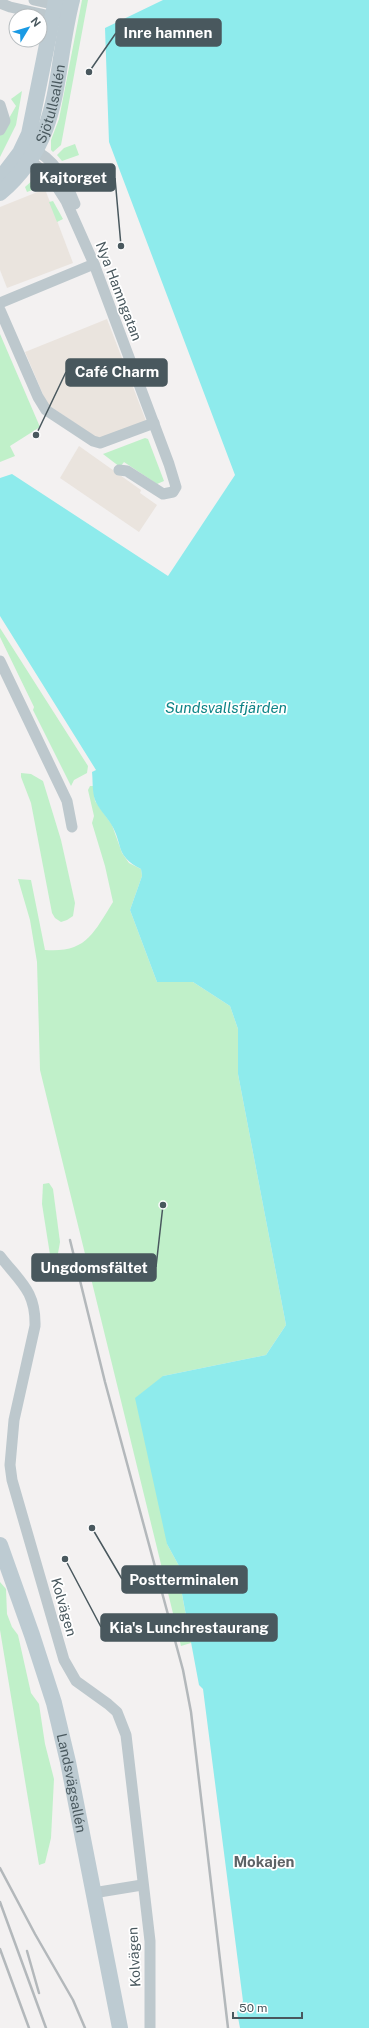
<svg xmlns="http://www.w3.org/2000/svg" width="369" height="2028" font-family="'Public Sans',sans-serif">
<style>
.commercial{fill:#eae4de}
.green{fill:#c0f0c9}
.water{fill:#8eebec}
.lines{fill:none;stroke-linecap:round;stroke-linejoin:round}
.minor{stroke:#bdc8cd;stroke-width:11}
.secondary{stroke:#bdcbd2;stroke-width:16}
.rail{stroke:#b3b8bb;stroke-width:2.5}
.labels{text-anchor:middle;stroke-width:3.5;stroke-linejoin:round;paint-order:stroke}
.street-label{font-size:14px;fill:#49585e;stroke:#fff}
.water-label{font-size:15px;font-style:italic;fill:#0e8486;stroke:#fff}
.neighbourhood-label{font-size:15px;font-weight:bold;fill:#5d6366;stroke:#fff}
.leader{fill:none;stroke:#49585e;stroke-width:1.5}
.callout-dot{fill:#49585e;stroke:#fff;stroke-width:1.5}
.callout{fill:#49585e;stroke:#49585e;stroke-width:1.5}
.callout-label{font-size:15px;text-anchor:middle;font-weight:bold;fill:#fff}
</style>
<rect width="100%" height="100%" fill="#f3f1f1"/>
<g class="commercial">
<path d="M45,189L73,263L7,288L0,270V207Z"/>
<path d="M107,319L146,421L100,440L47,404L25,352Z"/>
<path d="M79,446L141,490L140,493L157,505L139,532L60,478Z"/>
</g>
<g class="green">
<path d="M82,0H88L61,145L53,152L51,150V140L59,119Z"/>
<path d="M22,91L16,125L0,157V134L16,106L11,99Z"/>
<path d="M75,144L79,155L62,161L57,155L64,148Z"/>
<path d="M34,179L43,186L27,192L25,187Z"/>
<path d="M53,201L63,219L57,222L49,202Z"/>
<path d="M0,334L40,427L10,446L15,456L0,462Z"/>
<path d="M145,438L148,439L164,481L157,484L124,462L120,467L103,454Z"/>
<path d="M0,628L88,766L87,773L74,780L71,786L33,710L34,707L0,637Z"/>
<path d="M21,773L31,774L43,781L61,840L75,903L73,916L67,920L61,922L55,918L52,913L31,803L21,777Z"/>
<path d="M90,786H93L95,801L112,825L122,853L129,863L141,869L142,876L130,910L157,982H193L230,1006L238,1029V1074L286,1325L266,1355L163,1376L167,1544L179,1566V1578L191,1643L181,1646L40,1070L37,962L30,920L18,879L31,880L45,950C86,953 93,934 113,902L105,866L92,823L94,816L88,790Z"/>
<path d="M49,1183L53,1189L60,1242L57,1259L51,1261L42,1204L43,1184Z"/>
<path d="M0,1582L6,1589L7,1614L12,1627L18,1635L31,1693L39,1704L45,1744L54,1779L51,1838L45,1863L39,1865L0,1630Z"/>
</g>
<path class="water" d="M163,0H369V2028H240L237,2012L243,2001L203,1689L199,1685L179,1578V1566L167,1544L135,1398L163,1376L266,1355L286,1325L238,1074V1029L230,1006L193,982H157L130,910L142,876L141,869C114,855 124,845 111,824C106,816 98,808 95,800C92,791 93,781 92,772L96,770L0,616V478L12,474L168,576L235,475L109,142L105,28Z"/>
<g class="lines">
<g class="minor">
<path d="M34,0L61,6"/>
<path d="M0,3L10,7L59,18"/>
<path d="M0,105L5,121L0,130"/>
<path d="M30,148C55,158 65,180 75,204"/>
<path d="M25,156L52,179L66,201L94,264L169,464L176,487L173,492L163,494L127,471L119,470"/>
<path d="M0,303L94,264"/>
<path d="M0,310L38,397L46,410L93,441L100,443L154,423"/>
<path d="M0,661L67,801L72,827"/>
<path d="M0,1256C20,1282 36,1291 35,1326L14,1420L10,1465L12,1480L64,1660L76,1681L108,1704L117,1712L126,1735L150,1941V2028"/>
<path d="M93,1893L142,1885"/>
</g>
<g class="secondary">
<path d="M0,179L20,153L29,134L56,0"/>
<path id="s1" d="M0,193C64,139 53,73 72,0"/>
<path id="s2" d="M0,1545L32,1635L54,1703L68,1762L120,2028"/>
</g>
<g class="rail">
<path d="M70,1240L105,1382L183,1670L191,1712L228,2028"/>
<path d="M0,1868L35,1934L73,2000L85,2028"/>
<path d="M0,1902L46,2028"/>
<path d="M0,1949L29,2028"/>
<path d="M27,1951L39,1993"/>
</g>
</g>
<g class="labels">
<g class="street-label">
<text dy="5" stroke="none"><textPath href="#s1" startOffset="105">Sjötullsallén</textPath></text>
<text transform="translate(119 291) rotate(69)" y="5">Nya Hamngatan</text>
<text transform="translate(64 1607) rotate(74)" y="5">Kolvägen</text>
<text dy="5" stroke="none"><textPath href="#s2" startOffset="249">Landsvägsallén</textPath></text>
<text transform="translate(134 1957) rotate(-93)" y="5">Kolvägen</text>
</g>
<g class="water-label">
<text x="226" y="713">Sundsvallsfjärden</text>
</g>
<g class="neighbourhood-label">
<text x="264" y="1867">Mokajen</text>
</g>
</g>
<path class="leader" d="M89 72L116 33M121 246L115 178M36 435L66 372M163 1205L156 1267M92 1528L122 1579M65 1559L101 1627"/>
<g class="callout-dot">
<circle cx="89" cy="72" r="4"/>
<circle cx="121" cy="246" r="4"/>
<circle cx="36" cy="435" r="4"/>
<circle cx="163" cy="1205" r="4"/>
<circle cx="92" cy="1528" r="4"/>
<circle cx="65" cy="1559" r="4"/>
</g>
<g class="callout">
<rect x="116" y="19" width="105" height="27" rx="4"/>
<rect x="31" y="164" width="84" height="27" rx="4"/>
<rect x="66" y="359" width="101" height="27" rx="4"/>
<rect x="32" y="1254" width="124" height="27" rx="4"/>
<rect x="122" y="1566" width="125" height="27" rx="4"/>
<rect x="101" y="1614" width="176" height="27" rx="4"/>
</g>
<g class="callout-label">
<text x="168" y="38">Inre hamnen</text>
<text x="73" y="183">Kajtorget</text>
<text x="117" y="377">Café Charm</text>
<text x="94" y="1273">Ungdomsfältet</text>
<text x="184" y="1585">Postterminalen</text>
<text x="189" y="1633">Kia's Lunchrestaurang</text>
</g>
<g transform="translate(28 28) rotate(52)"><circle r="19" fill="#ffffff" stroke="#b6bcbf"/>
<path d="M0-3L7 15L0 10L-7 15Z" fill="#1a9ae4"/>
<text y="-6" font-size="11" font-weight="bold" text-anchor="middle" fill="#49585e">N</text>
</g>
<path d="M233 2012v6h69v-6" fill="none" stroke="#49585e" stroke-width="2"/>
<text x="239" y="2012" font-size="12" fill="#49585e" stroke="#ffffff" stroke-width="3" paint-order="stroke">50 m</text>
</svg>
